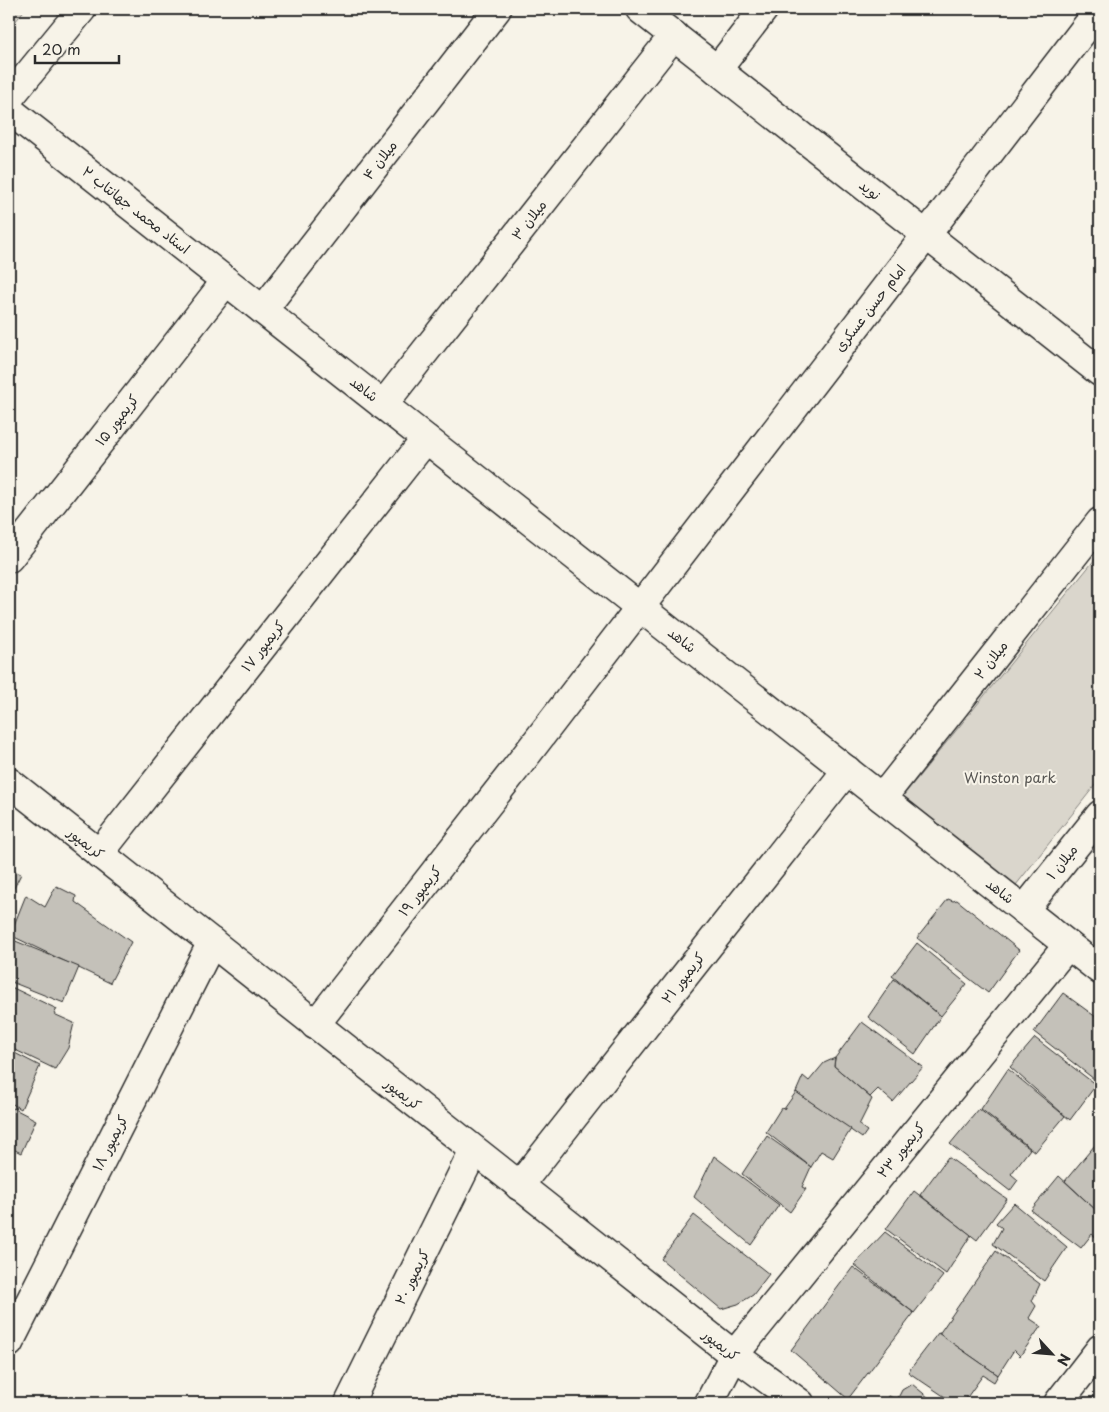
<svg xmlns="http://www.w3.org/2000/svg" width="1109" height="1412" font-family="'Playpen Sans','Playpen Sans Arabic',sans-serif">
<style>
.green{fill:#dad6cc;stroke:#82807c}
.building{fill:#c4c1b9;stroke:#2b2b2b}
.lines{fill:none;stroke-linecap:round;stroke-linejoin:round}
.street-casing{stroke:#2b2b2b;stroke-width:31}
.secondary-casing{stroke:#2b2b2b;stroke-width:31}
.street{stroke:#f7f3e8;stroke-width:28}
.secondary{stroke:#f7f3e8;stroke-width:28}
.labels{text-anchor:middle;stroke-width:4;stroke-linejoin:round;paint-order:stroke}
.street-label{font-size:14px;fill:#2b2b2b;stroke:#f7f3e8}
.park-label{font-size:14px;fill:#575653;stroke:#f7f3e8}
</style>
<rect width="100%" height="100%" fill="#f7f3e8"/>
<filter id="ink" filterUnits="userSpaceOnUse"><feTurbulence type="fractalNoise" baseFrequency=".02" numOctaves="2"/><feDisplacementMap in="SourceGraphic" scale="10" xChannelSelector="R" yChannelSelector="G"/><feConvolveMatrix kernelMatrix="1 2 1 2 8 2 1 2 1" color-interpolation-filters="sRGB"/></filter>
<g filter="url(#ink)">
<g class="green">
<path d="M9,9H25L9,30Z"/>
<path d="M1100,553V779L1016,885L903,796Z"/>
</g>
<g class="building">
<path d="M9,869L21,874L9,898Z"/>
<path d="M56,886L76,896L75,902L131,942L110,983L10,935L26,895L45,907Z"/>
<path d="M948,899L953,901L957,900L1019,950L988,993L917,938Z"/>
<path d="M13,940L79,967L64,1003L9,981V949Z"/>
<path d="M917,943L967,984L941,1016L892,976Z"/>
<path d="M894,979L941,1016L915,1054L868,1017Z"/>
<path d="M9,986L57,1009L54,1014L74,1023L68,1048L55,1069L9,1047Z"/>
<path d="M1063,993L1100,1020V1082L1099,1083L1034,1032Z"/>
<path d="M862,1022L923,1067L893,1102L878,1089L870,1097L834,1066L835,1058Z"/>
<path d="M1035,1038L1096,1085L1070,1120L1010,1067Z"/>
<path d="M9,1050L40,1066L21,1109L9,1102Z"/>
<path d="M835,1058L834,1066L872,1099L859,1125L867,1131L862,1138L796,1092L803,1076L809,1081L824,1063Z"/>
<path d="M1008,1069L1065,1116L1035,1152L981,1109Z"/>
<path d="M796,1092L851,1129L833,1158L821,1151L811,1167L766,1132L781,1108L784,1109Z"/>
<path d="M9,1106L36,1120L21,1153L9,1147Z"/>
<path d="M979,1109L1030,1149L1011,1174L1018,1180L1010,1191L950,1144Z"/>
<path d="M767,1136L811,1167L802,1187L806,1189L790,1212L742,1174Z"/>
<path d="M1095,1145L1100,1149V1214L1065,1181Z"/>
<path d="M714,1156L779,1205L751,1245L694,1197Z"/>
<path d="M948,1157L1007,1199L977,1240L920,1195Z"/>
<path d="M1059,1176L1100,1214V1241L1092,1234L1081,1248L1031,1210Z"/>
<path d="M914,1191L971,1235L946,1274L886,1229Z"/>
<path d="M1014,1203L1067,1247L1044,1281L993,1244L1002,1228L996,1223Z"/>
<path d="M694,1215L769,1274L753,1295L738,1304L721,1309L661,1259Z"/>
<path d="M885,1232L943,1276L914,1313L854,1265Z"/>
<path d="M996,1251L1040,1284L1032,1301L1036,1306L1029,1318L1041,1326L1020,1356L1014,1350L998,1375L939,1334Z"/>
<path d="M853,1267L914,1313L848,1399L791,1350Z"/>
<path d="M938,1333L998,1375L994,1382L983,1375L963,1403H954L908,1372Z"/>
<path d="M912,1384L935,1403H884L889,1396L897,1400L902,1390Z"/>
</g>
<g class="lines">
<g class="street-casing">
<g id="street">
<path d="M640,9L1100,372"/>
<path d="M717,70L764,9"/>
<path d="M9,110L1100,970"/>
<path d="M263,310L497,9"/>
<path d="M383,405L674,35"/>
<path d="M9,558L226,281"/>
<path d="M882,798L1100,522"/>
<path d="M99,854L426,439"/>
<path d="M1024,910L1100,815"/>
<path d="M315,1025L524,758L1100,9"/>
<path d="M519,1186L847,770"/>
<path d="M9,1343L212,942"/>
<path d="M349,1403L474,1150"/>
<path d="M709,1403L734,1355L1068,945"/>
</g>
</g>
<g class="secondary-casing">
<g id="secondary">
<path d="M9,98L82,9"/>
<path d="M9,782L734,1355L800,1403"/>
<path d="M1058,1403L1100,1349"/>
</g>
</g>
<use href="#street" class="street"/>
<use href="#secondary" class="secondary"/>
</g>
</g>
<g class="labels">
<g class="street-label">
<text transform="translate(380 160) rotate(-52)" y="5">میلان ۴</text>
<text transform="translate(870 190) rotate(38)" y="5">نوید</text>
<text transform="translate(136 210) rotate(38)" y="5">استاد محمد جهانتاب ۲</text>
<text transform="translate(529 220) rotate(-52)" y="5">میلان ۳</text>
<text transform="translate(870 308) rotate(-52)" y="5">امام حسن عسکری</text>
<text transform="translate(364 389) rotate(38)" y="5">شاهد</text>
<text transform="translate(117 420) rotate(-52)" y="5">کریمپور ۱۵</text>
<text transform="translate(682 640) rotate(38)" y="5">شاهد</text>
<text transform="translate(263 646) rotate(-52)" y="5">کریمپور ۱۷</text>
<text transform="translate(991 660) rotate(-52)" y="5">میلان ۲</text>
<text transform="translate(86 843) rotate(38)" y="5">کریمپور</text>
<text transform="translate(1062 862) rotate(-51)" y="5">میلان ۱</text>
<text transform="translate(420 891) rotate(-52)" y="5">کریمپور ۱۹</text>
<text transform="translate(1000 891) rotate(38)" y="5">شاهد</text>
<text transform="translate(683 978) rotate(-52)" y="5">کریمپور ۲۱</text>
<text transform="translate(403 1094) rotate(38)" y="5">کریمپور</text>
<text transform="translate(110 1143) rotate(-63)" y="5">کریمپور ۱۸</text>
<text transform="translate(901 1150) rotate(-51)" y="5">کریمپور ۲۳</text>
<text transform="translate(412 1277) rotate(-64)" y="5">کریمپور ۲۰</text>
<text transform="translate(721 1345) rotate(38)" y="5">کریمپور</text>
</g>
<g class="park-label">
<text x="1010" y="783">Winston park</text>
</g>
</g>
<rect width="1109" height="1412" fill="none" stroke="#f7f3e8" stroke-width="30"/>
<rect x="15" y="15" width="1079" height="1382" fill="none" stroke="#2b2b2b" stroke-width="2" filter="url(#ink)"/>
<g transform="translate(1052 1354) rotate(116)" stroke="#f7f3e8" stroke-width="4" paint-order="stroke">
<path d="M0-4L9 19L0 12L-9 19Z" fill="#2b2b2b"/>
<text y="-8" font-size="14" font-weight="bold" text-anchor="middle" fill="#2b2b2b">N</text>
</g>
<path d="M35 55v8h84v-8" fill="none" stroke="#2b2b2b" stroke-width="2.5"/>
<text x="42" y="55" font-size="15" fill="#2b2b2b" stroke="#f7f3e8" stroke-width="4" paint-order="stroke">20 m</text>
</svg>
